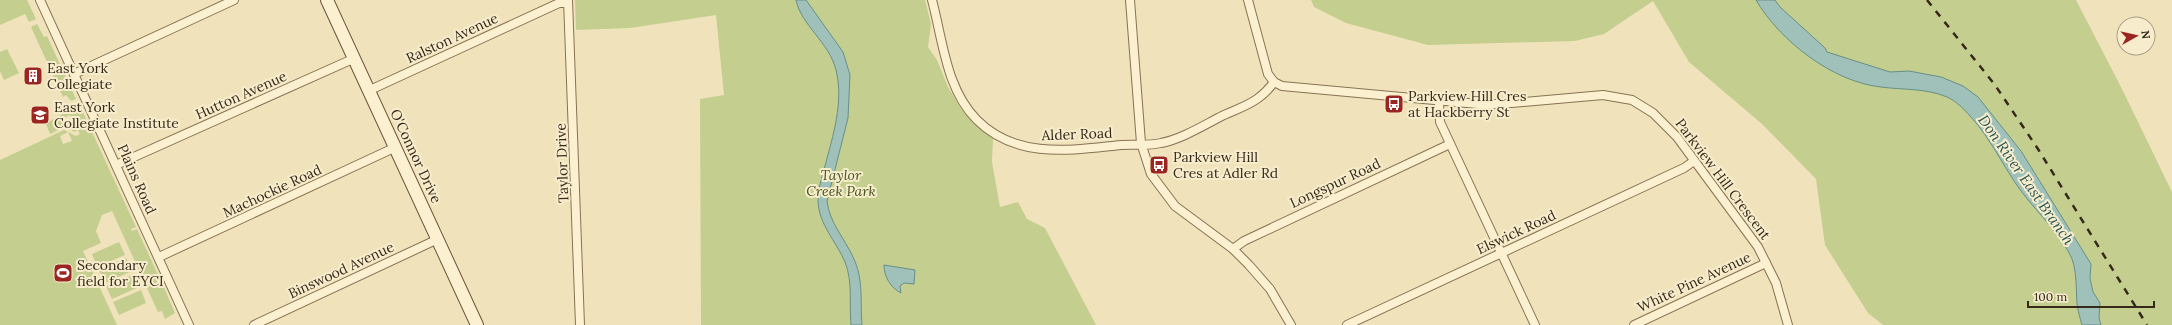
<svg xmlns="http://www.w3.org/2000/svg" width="2172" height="325" font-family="Lora,serif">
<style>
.green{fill:#c4ce8f;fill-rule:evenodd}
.water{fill:#a0c1b9;stroke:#678f87}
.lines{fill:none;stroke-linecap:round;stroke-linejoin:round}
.street-casing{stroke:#887254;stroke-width:10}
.secondary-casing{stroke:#6a5338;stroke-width:14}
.street{stroke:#fbf0cf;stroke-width:8}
.secondary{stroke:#fbf0cf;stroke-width:12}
.rail{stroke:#36291a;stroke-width:2.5;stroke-dasharray:7 7;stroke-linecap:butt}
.labels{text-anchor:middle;stroke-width:4;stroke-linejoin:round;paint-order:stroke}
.street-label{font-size:14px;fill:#36291a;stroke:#f7edcc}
.poi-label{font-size:14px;fill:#36291a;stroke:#f7edcc;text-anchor:start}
.park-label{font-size:14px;font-style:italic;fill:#455420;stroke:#f7edcc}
.water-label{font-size:15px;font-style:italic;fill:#285757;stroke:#f7edcc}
</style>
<rect width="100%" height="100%" fill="#f0e3bc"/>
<g class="green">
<path d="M0,0H27L36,19L29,22L25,14L0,25Z"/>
<path d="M575,0H925L931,24L928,47L937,60L948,87L960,107L972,122L993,139L992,162L1000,207L1018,202L1027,219L1045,228L1096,325H701L700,99L724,95L716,15L630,28L576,30Z"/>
<path d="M1311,0H2076L2122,89L2172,192V325H1883L1868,313L1825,245L1816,179L1762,124L1689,62L1653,1L1604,34L1575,41L1428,45L1346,23L1314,7Z"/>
<path d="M37,24L44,37L47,36L76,99L71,101L66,95L63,97L31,27Z"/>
<path d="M7,49L19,73L4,80L0,71V52Z"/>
<path d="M80,106L136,227L131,229L132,231L137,229L160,279L157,280L159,284L162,283L175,313L165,319L162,311L158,312L112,211L102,215L96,231L101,243L83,251L117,325H0V160L64,130L76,136L80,134L78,130L74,132L70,129L76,126L70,115L61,119L65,127L50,134L46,124L56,117ZM68,132L72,141L63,144L60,136Z"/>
<path d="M119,242L125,255L97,267L92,254Z"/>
<path d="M126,258L132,271L105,283L99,270Z"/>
<path d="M134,274L139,287L112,299L106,286Z"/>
<path d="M141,290L146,303L119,315L113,302Z"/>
</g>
<g class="water">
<path d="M796,0H806L843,52L850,75L848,118L827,201C829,222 845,239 853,257C864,279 860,302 862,325H851C849,304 853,282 845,262C836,241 819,225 818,201C818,189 822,177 825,166C833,135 844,102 836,70C829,42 801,25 796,0Z"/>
<path d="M1756,0H1775L1780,7L1825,48L1827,52L1890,72L1909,71L1941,77L1963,86L1978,97L2021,151L2091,264L2090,278L2093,292L2100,303L2099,318L2101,325H2082C2080,318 2078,311 2077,304C2076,290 2077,273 2072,259C2063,237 2036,211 2021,191C2004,168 1990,137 1970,116C1964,109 1956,101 1947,97C1926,88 1903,90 1881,87C1833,82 1780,41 1756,0Z"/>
<path d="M884,265L915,270L914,284L904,283L900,286L901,293C891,288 884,277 884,265Z"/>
</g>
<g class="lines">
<g class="street-casing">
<g id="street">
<path d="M40,0L189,325"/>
<path d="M568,0L580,325"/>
<path d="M932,0C943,41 946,89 977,120C1017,160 1072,150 1121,145C1134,144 1148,146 1161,143C1182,139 1204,125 1224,115C1235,110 1247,106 1257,99C1264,94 1269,89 1274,82"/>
<path d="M1130,0L1141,143L1151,174L1175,206L1233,249L1249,265L1270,289L1291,325"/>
<path d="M1248,0L1268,74L1274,82L1282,86L1478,104H1500L1603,95L1632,100L1653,113L1677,137L1758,247L1776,283L1788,325"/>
<path d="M74,74L234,0"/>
<path d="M370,90L559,3H568"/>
<path d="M1439,102L1440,122L1535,325"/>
<path d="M116,165L355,58"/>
<path d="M1233,249L1244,241L1450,144"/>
<path d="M159,257L396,147"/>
<path d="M254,325L438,239"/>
<path d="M1347,325L1684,168L1694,161"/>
<path d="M1634,325L1766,263"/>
</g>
</g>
<g class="secondary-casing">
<path id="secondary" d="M327,0L477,325"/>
</g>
<use href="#street" class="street"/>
<use href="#secondary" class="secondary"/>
<path class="rail" d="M1927,0L1995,85L2038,149L2147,325"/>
</g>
<defs>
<g id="building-square" transform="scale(1)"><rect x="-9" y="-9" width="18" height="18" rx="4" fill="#9b2621" stroke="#f7edcc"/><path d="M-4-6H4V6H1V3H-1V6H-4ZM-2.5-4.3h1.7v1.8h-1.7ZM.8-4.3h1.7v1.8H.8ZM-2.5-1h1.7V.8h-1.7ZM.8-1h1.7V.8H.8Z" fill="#fff"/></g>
<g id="bus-square" transform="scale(1)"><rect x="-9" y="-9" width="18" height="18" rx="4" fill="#9b2621" stroke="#f7edcc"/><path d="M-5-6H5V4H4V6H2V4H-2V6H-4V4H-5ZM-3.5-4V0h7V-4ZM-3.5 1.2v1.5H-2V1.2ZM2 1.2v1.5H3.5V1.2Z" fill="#fff"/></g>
<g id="school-square" transform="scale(1)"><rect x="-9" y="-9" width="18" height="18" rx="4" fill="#9b2621" stroke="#f7edcc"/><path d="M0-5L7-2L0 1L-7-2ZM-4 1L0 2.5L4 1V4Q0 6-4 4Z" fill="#fff"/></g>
<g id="stadium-square" transform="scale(1)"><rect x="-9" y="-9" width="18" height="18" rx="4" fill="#9b2621" stroke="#f7edcc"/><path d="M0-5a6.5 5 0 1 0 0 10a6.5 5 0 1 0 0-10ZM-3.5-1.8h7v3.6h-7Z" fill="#fff"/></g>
</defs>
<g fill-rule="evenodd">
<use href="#building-square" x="33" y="76"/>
<use href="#bus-square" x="1394" y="104"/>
<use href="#school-square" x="40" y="115"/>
<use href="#bus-square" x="1159" y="165"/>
<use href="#stadium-square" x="63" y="273"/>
</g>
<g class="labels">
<g class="street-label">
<text transform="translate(452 38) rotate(-25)" y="5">Ralston Avenue</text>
<text transform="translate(241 95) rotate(-24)" y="5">Hutton Avenue</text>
<text transform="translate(1077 134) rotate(-2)" y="5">Alder Road</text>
<text transform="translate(416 156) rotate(65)" y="5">O'Connor Drive</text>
<text transform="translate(562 163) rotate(-92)" y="5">Taylor Drive</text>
<text transform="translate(137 179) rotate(66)" y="5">Plains Road</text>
<text transform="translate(1723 179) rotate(53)" y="5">Parkview Hill Crescent</text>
<text transform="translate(1335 183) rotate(-25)" y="5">Longspur Road</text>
<text transform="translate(272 191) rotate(-25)" y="5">Machockie Road</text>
<text transform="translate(1516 232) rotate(-25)" y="5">Elswick Road</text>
<text transform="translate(341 270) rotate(-25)" y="5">Binswood Avenue</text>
<text transform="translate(1694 282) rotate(-25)" y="5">White Pine Avenue</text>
</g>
<g class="poi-label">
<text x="47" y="73">East York<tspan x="47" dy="16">Collegiate</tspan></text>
<text x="1408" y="101">Parkview Hill Cres<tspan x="1408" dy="16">at Hackberry St</tspan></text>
<text x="54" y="112">East York<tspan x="54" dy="16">Collegiate Institute</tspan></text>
<text x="1173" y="162">Parkview Hill<tspan x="1173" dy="16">Cres at Adler Rd</tspan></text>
<text x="77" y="270">Secondary<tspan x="77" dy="16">field for EYCI</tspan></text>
</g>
<g class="park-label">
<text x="841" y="180">Taylor<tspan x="841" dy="16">Creek Park</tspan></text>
</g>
<g class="water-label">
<text transform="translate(2026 180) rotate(55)" y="5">Don River East Branch</text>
</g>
</g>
<g transform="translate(2136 36) rotate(82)"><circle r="19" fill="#f7edcc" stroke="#aa9f85"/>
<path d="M0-3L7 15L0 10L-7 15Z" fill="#9b2621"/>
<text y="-6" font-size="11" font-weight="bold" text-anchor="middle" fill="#36291a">N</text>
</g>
<path d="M2028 301v6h126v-6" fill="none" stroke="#36291a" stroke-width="2"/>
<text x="2034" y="301" font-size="12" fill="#36291a" stroke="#f7edcc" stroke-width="3" paint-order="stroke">100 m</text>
</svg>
